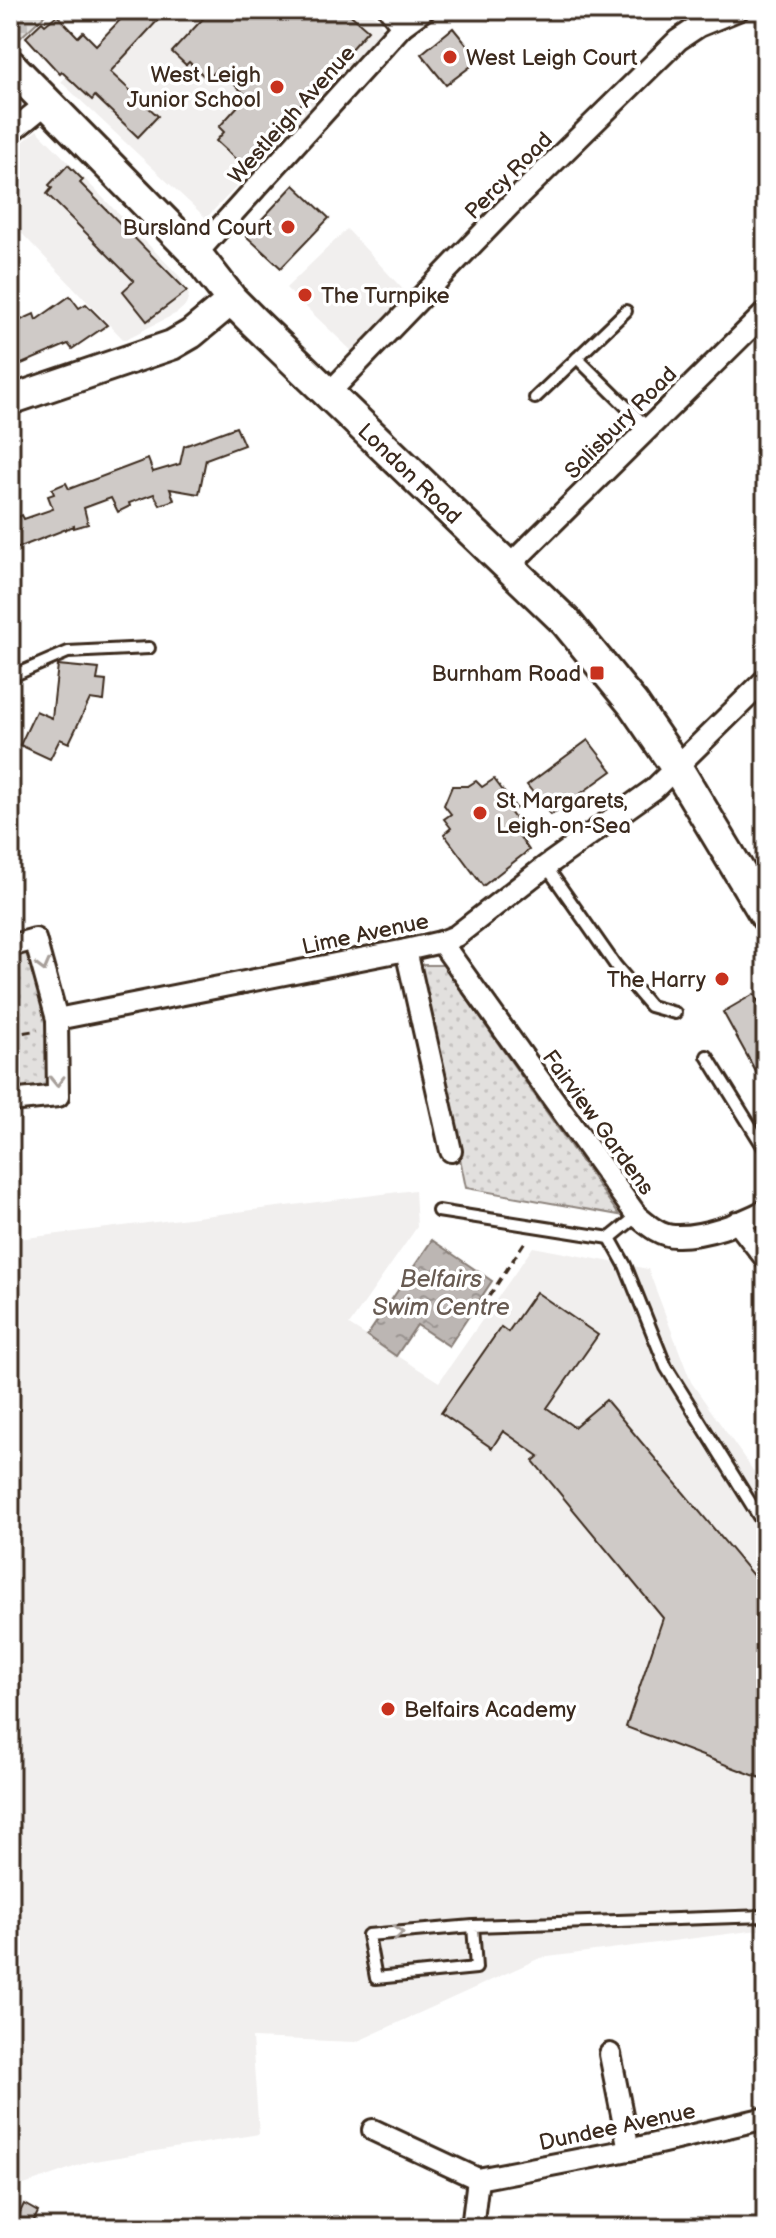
<svg xmlns="http://www.w3.org/2000/svg" width="776" height="2238" font-family="'Balsamiq Sans',sans-serif">
<style>
.built{fill:#f1efee}
.grass{fill:url(#grass-dots);stroke:#8e857e;stroke-width:2}
.cemetery{fill:url(#cemetery-stones);stroke:#8e857e;stroke-width:2}
.water{fill:url(#water-ripples);stroke:#887e77;stroke-width:2}
.building{fill:#cfcac7;stroke:#3b2a1e;stroke-width:2}
.lines{fill:none;stroke-linecap:round;stroke-linejoin:round}
.lane-casing{stroke:#3b2a1e;stroke-width:16}
.street-casing{stroke:#3b2a1e;stroke-width:26}
.secondary-casing{stroke:#3b2a1e;stroke-width:34}
.primary-casing{stroke:#3b2a1e;stroke-width:36}
.path{stroke:#3b2a1e;stroke-width:3;stroke-dasharray:8 6;stroke-linecap:butt}
.lane{stroke:#fff;stroke-width:10}
.street{stroke:#fff;stroke-width:20}
.secondary{stroke:#fff;stroke-width:28}
.primary{stroke:#fff;stroke-width:30}
.oneway{stroke:#a79f9a}
.poi-dot{fill:#c8321e;stroke:#fff;stroke-width:3}
.labels{text-anchor:middle;stroke-width:7;stroke-linejoin:round;paint-order:stroke}
.poi-label{font-size:22px;fill:#3b2a1e;stroke:#fff;text-anchor:start}
.street-label{font-size:22px;fill:#3b2a1e;stroke:#fff}
.water-label{font-size:24px;font-style:italic;fill:#685b52;stroke:#fff}
</style>
<defs>
<pattern id="grass-dots" width="8" height="8" patternUnits="userSpaceOnUse" patternTransform="scale(2)"><rect width="8" height="8" fill="#e2e0de"/><path d="M2 2h.1M6 6h.1" fill="none" stroke="#c3c0be" stroke-width="1.8" stroke-linecap="round"/></pattern>
<pattern id="cemetery-stones" width="16" height="16" patternUnits="userSpaceOnUse" patternTransform="scale(2)"><rect width="16" height="16" fill="#e2e0de"/><path d="M2 7V4a2 2 0 0 1 4 0v3zM10 15v-3a2 2 0 0 1 4 0v3z" fill="#c3c0be"/></pattern>
<pattern id="water-ripples" width="26" height="14" patternUnits="userSpaceOnUse" patternTransform="scale(2)"><rect width="26" height="14" fill="#bcb6b3"/><path d="M2 4q2-2 4 0t4 0M15 11q2-2 4 0t4 0" fill="none" stroke="#9a9491"/></pattern>
</defs>
<rect width="100%" height="100%" fill="#fff"/>
<filter id="ink" filterUnits="userSpaceOnUse"><feTurbulence type="fractalNoise" baseFrequency=".0125" numOctaves="2"/><feDisplacementMap in="SourceGraphic" scale="16" xChannelSelector="R" yChannelSelector="G"/><feConvolveMatrix kernelMatrix="1 2 1 2 8 2 1 2 1" color-interpolation-filters="sRGB"/></filter>
<g filter="url(#ink)">
<g class="built">
<path d="M110,10H370L387,33L206,218L61,82L120,20Z"/>
<path d="M37,130L180,277L189,295L186,305L177,313L124,340L10,221V153Z"/>
<path d="M347,229L409,296L355,354L286,288Z"/>
<path d="M415,1190L417,1227L349,1325L439,1382L533,1247L648,1269L691,1382L766,1489V1929L540,1958L356,2042L252,2038L259,2134L88,2162L10,2190V1240Z"/>
</g>
<g class="grass">
<path d="M31,946L50,1020L52,1089L10,1094V952Z"/>
<path d="M421,965H443L619,1215L466,1188Z"/>
</g>
<path class="cemetery" d="M10,10H50L19,39L10,30Z"/>
<path class="water" d="M432,1240L492,1281L449,1346L417,1325L396,1356L367,1336Z"/>
<g class="building">
<path d="M110,10H150L159,19L110,72L158,116L138,137L95,96L92,100L62,72L60,74L26,37L42,22L45,25L57,15L78,37L83,32L96,45L120,20Z"/>
<path d="M211,10H345L368,30L244,167L216,141L224,132L219,127L247,96L217,69L207,79L189,62L186,65L172,52Z"/>
<path d="M453,28L479,60L446,85L421,54Z"/>
<path d="M68,165L83,180L80,183L187,291L147,321L123,291L134,281L47,194L52,188L49,185Z"/>
<path d="M294,185L329,218L281,268L246,236Z"/>
<path d="M70,296L79,308L86,304L107,325L72,349L68,344L10,369V325L34,314L36,320Z"/>
<path d="M236,427L244,445L206,459L199,494L170,489L174,500L160,505L154,494L129,503L130,506L118,512L111,498L84,508L88,524L74,528V526L10,551V521L22,515L24,519L53,509L48,496L54,494L52,489L66,483L69,489L148,459L153,472L180,464L184,446Z"/>
<path d="M58,665L99,669L97,680L106,681L104,701L90,699L69,743L60,739L50,759L20,745L36,711L52,718Z"/>
<path d="M588,740L612,771L551,815L527,785Z"/>
<path d="M494,779L516,808L510,812L519,824L514,829L529,850L483,886L444,834L451,828L444,819L451,814L444,805L452,786H468L476,781L482,787Z"/>
<path d="M754,994L766,1015V1090L723,1012Z"/>
<path d="M536,1292L598,1335L547,1408L574,1427L606,1400L766,1591V1780L626,1727L663,1618L533,1461L539,1456L503,1431L492,1448L441,1413L501,1327L508,1332Z"/>
<path d="M24,2204L38,2212L32,2225L17,2218Z"/>
</g>
<g class="lines">
<g class="lane-casing">
<g id="lane">
<path d="M577,358L626,311"/>
<path d="M535,398L577,358L648,428"/>
<path d="M10,677L68,652L149,648"/>
<path d="M546,866L616,966L650,1006L675,1013"/>
<path d="M707,1056L766,1151"/>
<path d="M438,1211L610,1238L637,1216"/>
<path d="M610,1238L625,1265L666,1367L766,1528"/>
<path d="M473,1926L476,1968L376,1978L368,1935L473,1926L766,1916"/>
</g>
</g>
<g class="street-casing">
<g id="street">
<path d="M390,10L402,26"/>
<path d="M10,133L47,103"/>
<path d="M196,254L402,26L424,10"/>
<path d="M328,394L510,205L678,40L699,26L738,10"/>
<path d="M508,567L766,312"/>
<path d="M441,942L637,1216C648,1225 660,1236 675,1236C704,1237 741,1223 766,1210"/>
<path d="M10,946L35,939L57,1019L58,1096L10,1101"/>
<path d="M406,950L451,1151"/>
<path d="M57,1019L406,950L441,942L456,936L546,866L654,789L766,679"/>
<path d="M737,1222L766,1259"/>
<path d="M610,2054L629,2150"/>
<path d="M373,2130L478,2179"/>
<path d="M478,2179L629,2150L766,2118"/>
<path d="M472,2228L478,2179"/>
</g>
</g>
<g class="secondary-casing">
<path id="secondary" d="M10,400L172,345L191,334L232,300"/>
</g>
<g class="primary-casing">
<path id="primary" d="M10,65L196,254L232,300L254,322L566,622L633,704L677,768L766,916"/>
</g>
<g class="path">
<path d="M10,1035L38,1030"/>
<path d="M473,1311L477,1315L526,1240"/>
</g>
<use href="#lane" class="lane"/>
<use href="#street" class="street"/>
<use href="#secondary" class="secondary"/>
<use href="#primary" class="primary"/>
</g>
<defs><path id="oneway-chevron" d="M-2-3.5L2.5 0L-2 3.5" fill="none" stroke-width="1.6" stroke-linecap="round" stroke-linejoin="round" transform="scale(2)"/></defs>
<g class="oneway">
<use href="#oneway-chevron" transform="translate(43 966) rotate(75)"/>
<use href="#oneway-chevron" transform="translate(57 1081) rotate(89)"/>
<use href="#oneway-chevron" transform="translate(398 1933) rotate(-5)"/>
</g>
</g>
<g class="poi-dot">
<circle cx="450" cy="57" r="8"/>
<circle cx="277" cy="87" r="8"/>
<circle cx="288" cy="227" r="8"/>
<circle cx="305" cy="295" r="8"/>
<rect x="589" y="665" width="16" height="16" rx="4"/>
<circle cx="480" cy="813" r="8"/>
<circle cx="722" cy="979" r="8"/>
<circle cx="388" cy="1709" r="8"/>
</g>
<g class="labels">
<g class="poi-label">
<text x="466" y="65">West Leigh Court</text>
<text x="261" y="82" text-anchor="end">West Leigh<tspan x="261" dy="25">Junior School</tspan></text>
<text x="272" y="235" text-anchor="end">Bursland Court</text>
<text x="321" y="303">The Turnpike</text>
<text x="581" y="681" text-anchor="end">Burnham Road</text>
<text x="496" y="808">St Margarets,<tspan x="496" dy="25">Leigh-on-Sea</tspan></text>
<text x="706" y="987" text-anchor="end">The Harry</text>
<text x="404" y="1717">Belfairs Academy</text>
</g>
<g class="street-label">
<text transform="translate(291 114) rotate(-48)" y="8">Westleigh Avenue</text>
<text transform="translate(508 175) rotate(-45)" y="8">Percy Road</text>
<text transform="translate(620 422) rotate(-45)" y="8">Salisbury Road</text>
<text transform="translate(410 473) rotate(44)" y="8">London Road</text>
<text transform="translate(365 933) rotate(-12)" y="8">Lime Avenue</text>
<text transform="translate(599 1122) rotate(54)" y="8">Fairview Gardens</text>
<text transform="translate(617 2126) rotate(-12)" y="8">Dundee Avenue</text>
</g>
<g class="water-label">
<text x="441" y="1287">Belfairs<tspan x="441" dy="28">Swim Centre</tspan></text>
</g>
</g>
<rect width="776" height="2238" fill="none" stroke="#fff" stroke-width="40"/>
<rect x="20" y="20" width="736" height="2198" fill="none" stroke="#3b2a1e" stroke-width="3" filter="url(#ink)"/>
</svg>
